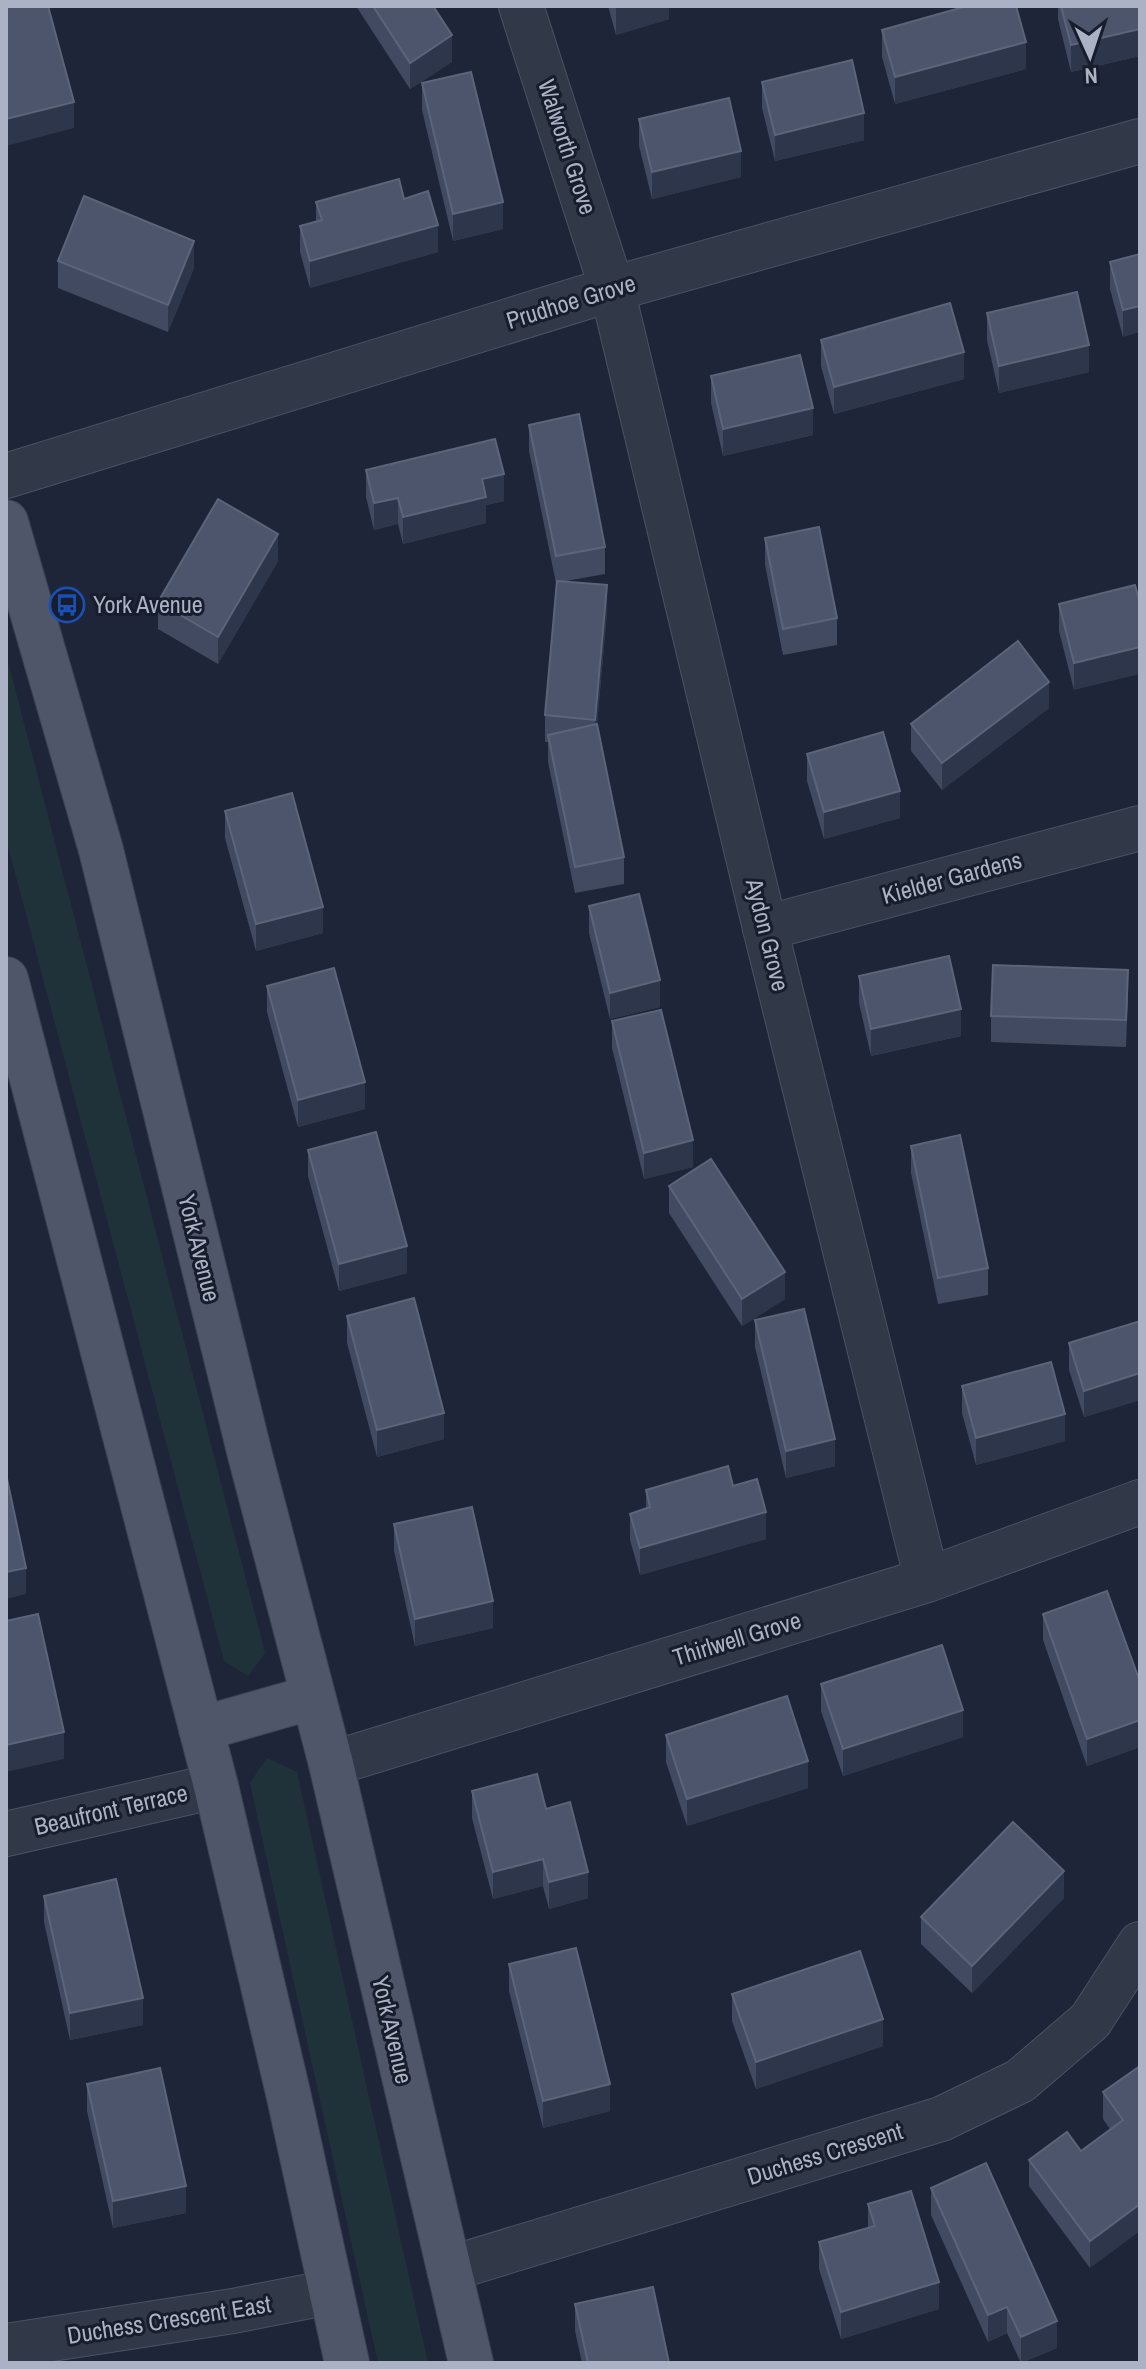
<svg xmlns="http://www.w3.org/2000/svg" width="1146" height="2369" font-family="'Archivo Narrow',sans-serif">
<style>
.green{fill:#203239}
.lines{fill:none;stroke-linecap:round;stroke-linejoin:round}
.minor-casing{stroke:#4c5263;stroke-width:46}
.major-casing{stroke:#3b4151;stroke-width:46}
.minor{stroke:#313848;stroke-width:44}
.major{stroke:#4f5669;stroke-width:44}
.wall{fill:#414a60}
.shaded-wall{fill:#2e364b}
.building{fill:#4c556b;stroke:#5b6479;stroke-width:2}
.labels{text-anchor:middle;stroke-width:6;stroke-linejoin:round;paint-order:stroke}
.street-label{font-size:24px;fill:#abb2c5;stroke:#171d2c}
.poi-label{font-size:24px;fill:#abb2c5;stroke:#171d2c;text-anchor:start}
</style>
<rect width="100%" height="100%" fill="#1e2538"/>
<g class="green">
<path d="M6,654L265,1653L248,1676L224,1661L6,839Z"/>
<path d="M267,1758L297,1772L428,2363H378L250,1783Z"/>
</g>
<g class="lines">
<g class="minor-casing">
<g id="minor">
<path d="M521,6L612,289L765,928L927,1580"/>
<path d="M6,476L612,289L1140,141"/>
<path d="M765,928L1140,828"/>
<path d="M331,1764L927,1580L1140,1502"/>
<path d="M6,1834L216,1786"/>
<path d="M449,2269L941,2119L1020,2081L1090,2021L1140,1944"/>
<path d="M6,2346L233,2311L331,2292"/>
</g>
</g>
<g class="major-casing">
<g id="major">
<path d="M6,522L101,850L250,1455L331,1764L471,2363"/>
<path d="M6,979L216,1786L289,2097L347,2363"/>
<path d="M201,1729L313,1697"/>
</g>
</g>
<use href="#minor" class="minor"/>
<use href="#major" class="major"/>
</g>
<g class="wall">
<path d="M356,6H433L452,62L410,89Z"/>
<path d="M608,6H669V19L616,35Z"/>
<path d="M1058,6H1140V56L1071,72L1058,19Z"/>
<path d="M882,30L1026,69L895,104L882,57Z"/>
<path d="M762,82L864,140L775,161L762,108Z"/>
<path d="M422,83L503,229L453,241L422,110Z"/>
<path d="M639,119L741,177L652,199L639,146Z"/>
<path d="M404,199L438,252L310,288L300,252V226L316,221V202Z"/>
<path d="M1140,254L1123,337L1110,289V262Z"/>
<path d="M58,261L194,268L168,332L58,288Z"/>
<path d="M987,313L1089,372L999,393L987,340Z"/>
<path d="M821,340L964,379L834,414L821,366Z"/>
<path d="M711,376L813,435L723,456L711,403Z"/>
<path d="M529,425L605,547V574L566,581L607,612L597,724L624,857V884L575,893L548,762V742H545V715L556,583L529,451Z"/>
<path d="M366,470L504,501L486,505V523L403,544L398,524L374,530L366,497Z"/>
<path d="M765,538L837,618V645L783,655L765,565Z"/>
<path d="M278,561L218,664L158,629V602Z"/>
<path d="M1135,585L1074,690L1059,631V604Z"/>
<path d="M1049,708L942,790L911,751V724Z"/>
<path d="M807,754L900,818L824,839L807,781Z"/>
<path d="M225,811L323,933L256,951L225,838Z"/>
<path d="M589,906L660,1007L610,1019L589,933Z"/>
<path d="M859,976L961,1036L871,1056L859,1003Z"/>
<path d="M267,986L365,1109L298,1127L267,1012Z"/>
<path d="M1128,997L1126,1047L991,1042V1016Z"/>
<path d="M612,1021L693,1167L644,1179L612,1048Z"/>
<path d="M911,1146L988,1268V1295L938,1304L911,1173Z"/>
<path d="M308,1150L407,1273L339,1291L308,1176Z"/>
<path d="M669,1186L785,1299L742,1326L669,1213Z"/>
<path d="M347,1316L444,1439L377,1457L347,1343Z"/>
<path d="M755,1320L835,1466L786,1478L755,1347Z"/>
<path d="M1140,1321V1400L1084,1417L1069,1370V1343Z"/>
<path d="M962,1386L1065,1441L976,1465L962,1413Z"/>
<path d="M733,1486L766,1539L640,1575L630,1540V1514L646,1509V1490Z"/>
<path d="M394,1524L493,1628L415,1646L394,1551Z"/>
<path d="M1043,1614L1140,1682V1747L1087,1766L1043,1640Z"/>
<path d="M821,1684L963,1737L843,1776L821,1711Z"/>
<path d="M666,1735L808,1788L687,1826L666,1762Z"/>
<path d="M472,1791L546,1809L588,1898L549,1909L543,1886L493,1899L472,1818Z"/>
<path d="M44,1896L143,2025L70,2040L44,1922Z"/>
<path d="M1064,1898L972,1993L921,1944V1917Z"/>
<path d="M509,1964L610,2111L543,2128L509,1991Z"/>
<path d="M732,1994L883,2046L756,2089L732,2021Z"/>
<path d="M1140,2066L1090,2268L1029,2186V2160L1081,2151L1110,2129L1103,2119V2092Z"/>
<path d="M87,2084L186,2213L113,2228L87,2111Z"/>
<path d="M931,2188L1057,2348L1021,2363L1007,2333L988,2342L931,2215Z"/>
<path d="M868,2204L939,2309L841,2339L819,2269V2242L868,2228Z"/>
<path d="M575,2304L669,2363H582L575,2331Z"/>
</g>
<g class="shaded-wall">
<path d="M623,6H669V19L616,35V8Z"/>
<path d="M1140,29V56L1071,72V45Z"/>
<path d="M452,35V62L410,89V63Z"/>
<path d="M1026,42V69L895,104V77Z"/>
<path d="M74,102V128L6,146V119Z"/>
<path d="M864,113V140L775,161V135Z"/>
<path d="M741,151V177L652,199V172Z"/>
<path d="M503,202V229L453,241V214Z"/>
<path d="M438,225V252L310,288V261Z"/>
<path d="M194,241V268L168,332V305Z"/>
<path d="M1140,306V332L1123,337V310Z"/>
<path d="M1089,345V372L999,393V366Z"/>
<path d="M964,352V379L834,414V387Z"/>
<path d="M813,408V435L723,456V429Z"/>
<path d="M504,474V501L486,505V523L403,544V517L482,479Z"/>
<path d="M398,498V524L374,530V503Z"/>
<path d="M278,534V561L218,664V637Z"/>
<path d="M607,585V612L595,747V720Z"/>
<path d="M1140,647V674L1074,690V663Z"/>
<path d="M1049,682V708L942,790V763Z"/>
<path d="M900,791V818L824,839V812Z"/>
<path d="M323,907V933L256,951V924Z"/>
<path d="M660,980V1007L610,1019V993Z"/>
<path d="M961,1009V1036L871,1056V1029Z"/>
<path d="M365,1082V1109L298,1127V1100Z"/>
<path d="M693,1140V1167L644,1179V1153Z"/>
<path d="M407,1246V1273L339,1291V1264Z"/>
<path d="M785,1272V1299L742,1326V1299Z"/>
<path d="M1140,1373V1400L1084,1417V1391Z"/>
<path d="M444,1413V1439L377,1457V1430Z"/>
<path d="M1065,1414V1441L976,1465V1438Z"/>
<path d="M835,1439V1466L786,1478V1451Z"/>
<path d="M766,1512V1539L640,1575V1548Z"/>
<path d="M26,1568V1594L6,1599V1572Z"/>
<path d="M493,1601V1628L415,1646V1619Z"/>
<path d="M963,1710V1737L843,1776V1749Z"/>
<path d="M1140,1720V1747L1087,1766V1739Z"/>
<path d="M64,1732V1759L6,1772V1745Z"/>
<path d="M808,1761V1788L687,1826V1799Z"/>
<path d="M543,1859V1886L493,1899V1872Z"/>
<path d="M1064,1871V1898L972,1993V1966Z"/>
<path d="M588,1872V1898L549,1909V1882Z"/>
<path d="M143,1998V2025L70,2040V2013Z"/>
<path d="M883,2019V2046L756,2089V2062Z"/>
<path d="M610,2084V2111L543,2128V2101Z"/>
<path d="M186,2186V2213L113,2228V2201Z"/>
<path d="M1140,2204V2231L1090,2268V2241Z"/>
<path d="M939,2282V2309L841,2339V2312Z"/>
<path d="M1007,2307V2333L988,2342V2315Z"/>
<path d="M1057,2321V2348L1021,2363V2337Z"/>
</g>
<g class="building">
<path d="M6,6H48L74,102L6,119Z"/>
<path d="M373,6H433L452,35L410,63Z"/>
<path d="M967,6H1016L1026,42L895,77L882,30Z"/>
<path d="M1061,6H1140V29L1071,45Z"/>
<path d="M852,60L864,113L775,135L762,82Z"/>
<path d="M471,72L503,202L453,214L422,83Z"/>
<path d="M729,98L741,151L652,172L639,119Z"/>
<path d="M399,179L404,199L428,191L438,225L310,261L300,226L322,220L316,202Z"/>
<path d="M84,196L194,241L168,305L58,261Z"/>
<path d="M1140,254V306L1123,310L1110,262Z"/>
<path d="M1077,292L1089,345L999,366L987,313Z"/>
<path d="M950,303L964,352L834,387L821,340Z"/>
<path d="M800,355L813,408L723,429L711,376Z"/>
<path d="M579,414L605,547L556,556L529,425Z"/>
<path d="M495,439L504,474L482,479L486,497L403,517L398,498L374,503L366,470Z"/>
<path d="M218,499L278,534L218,637L158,602Z"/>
<path d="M819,527L837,618L783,629L765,538Z"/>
<path d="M557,581L607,585L595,720L545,715Z"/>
<path d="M1135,585L1140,603V647L1074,663L1059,604Z"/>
<path d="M1018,641L1049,682L942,763L911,724Z"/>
<path d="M597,724L624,857L575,867L548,735Z"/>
<path d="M883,732L900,791L824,812L807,754Z"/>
<path d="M292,793L323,907L256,924L225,811Z"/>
<path d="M639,894L660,980L610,993L589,906Z"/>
<path d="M949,956L961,1009L871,1029L859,976Z"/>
<path d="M993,965L1128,970L1126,1020L991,1016Z"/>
<path d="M334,968L365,1082L298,1100L267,986Z"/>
<path d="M661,1010L693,1140L644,1153L612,1021Z"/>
<path d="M376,1132L407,1246L339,1264L308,1150Z"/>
<path d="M960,1135L988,1268L938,1278L911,1146Z"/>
<path d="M711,1159L785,1272L742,1299L669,1186Z"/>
<path d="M414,1298L444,1413L377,1430L347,1316Z"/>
<path d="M804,1309L835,1439L786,1451L755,1320Z"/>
<path d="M1140,1321V1373L1084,1391L1069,1343Z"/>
<path d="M1051,1362L1065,1414L976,1438L962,1386Z"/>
<path d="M728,1466L733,1486L757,1479L766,1512L640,1548L630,1514L650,1507L646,1490Z"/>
<path d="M6,1474L26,1568L6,1572Z"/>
<path d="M472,1507L493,1601L415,1619L394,1524Z"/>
<path d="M1107,1591L1140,1682V1720L1087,1739L1043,1614Z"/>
<path d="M38,1614L64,1732L6,1745V1621Z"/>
<path d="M942,1645L963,1710L843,1749L821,1684Z"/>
<path d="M787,1696L808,1761L687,1799L666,1735Z"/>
<path d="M537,1774L546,1809L570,1802L588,1872L549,1882L543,1859L493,1872L472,1791Z"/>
<path d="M1013,1822L1064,1871L972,1966L921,1917Z"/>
<path d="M116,1879L143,1998L70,2013L44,1896Z"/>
<path d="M576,1948L610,2084L543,2101L509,1964Z"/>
<path d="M860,1951L883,2019L756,2062L732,1994Z"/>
<path d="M1140,2066V2204L1090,2241L1029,2160L1067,2132L1081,2151L1123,2120L1103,2092Z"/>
<path d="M160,2068L186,2186L113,2201L87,2084Z"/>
<path d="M986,2163L1057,2321L1021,2337L1007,2307L988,2315L931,2188Z"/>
<path d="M911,2191L939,2282L841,2312L819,2242L875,2226L868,2204Z"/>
<path d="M653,2287L669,2363H588L575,2304Z"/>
</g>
<defs>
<g id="bus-ring" transform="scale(1.8)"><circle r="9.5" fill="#171d2c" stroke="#1a4fb4" stroke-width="1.5"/><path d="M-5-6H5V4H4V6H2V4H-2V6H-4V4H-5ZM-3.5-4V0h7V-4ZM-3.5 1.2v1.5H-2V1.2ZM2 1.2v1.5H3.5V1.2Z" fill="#1a4fb4"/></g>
</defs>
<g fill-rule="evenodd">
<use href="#bus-ring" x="67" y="605"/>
</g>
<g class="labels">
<g class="street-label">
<text transform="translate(567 147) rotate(72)" y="8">Walworth Grove</text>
<text transform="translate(571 302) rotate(-17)" y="8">Prudhoe Grove</text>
<text transform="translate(952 878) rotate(-15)" y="8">Kielder Gardens</text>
<text transform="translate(767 935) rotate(76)" y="8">Aydon Grove</text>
<text transform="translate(199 1248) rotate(76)" y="8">York Avenue</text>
<text transform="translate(737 1639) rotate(-17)" y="8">Thirlwell Grove</text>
<text transform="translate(111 1810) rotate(-13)" y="8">Beaufront Terrace</text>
<text transform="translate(392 2030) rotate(77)" y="8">York Avenue</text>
<text transform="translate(825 2154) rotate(-17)" y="8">Duchess Crescent</text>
<text transform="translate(169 2320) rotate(-9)" y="8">Duchess Crescent East</text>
</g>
<g class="poi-label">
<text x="93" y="613">York Avenue</text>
</g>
</g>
<rect width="1146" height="2369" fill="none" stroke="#abb2c5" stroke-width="16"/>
<g transform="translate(1090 56) rotate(177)" stroke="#171d2c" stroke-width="6" paint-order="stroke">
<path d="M0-6L14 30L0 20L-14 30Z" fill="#abb2c5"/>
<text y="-12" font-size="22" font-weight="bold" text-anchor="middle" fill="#abb2c5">N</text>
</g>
</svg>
